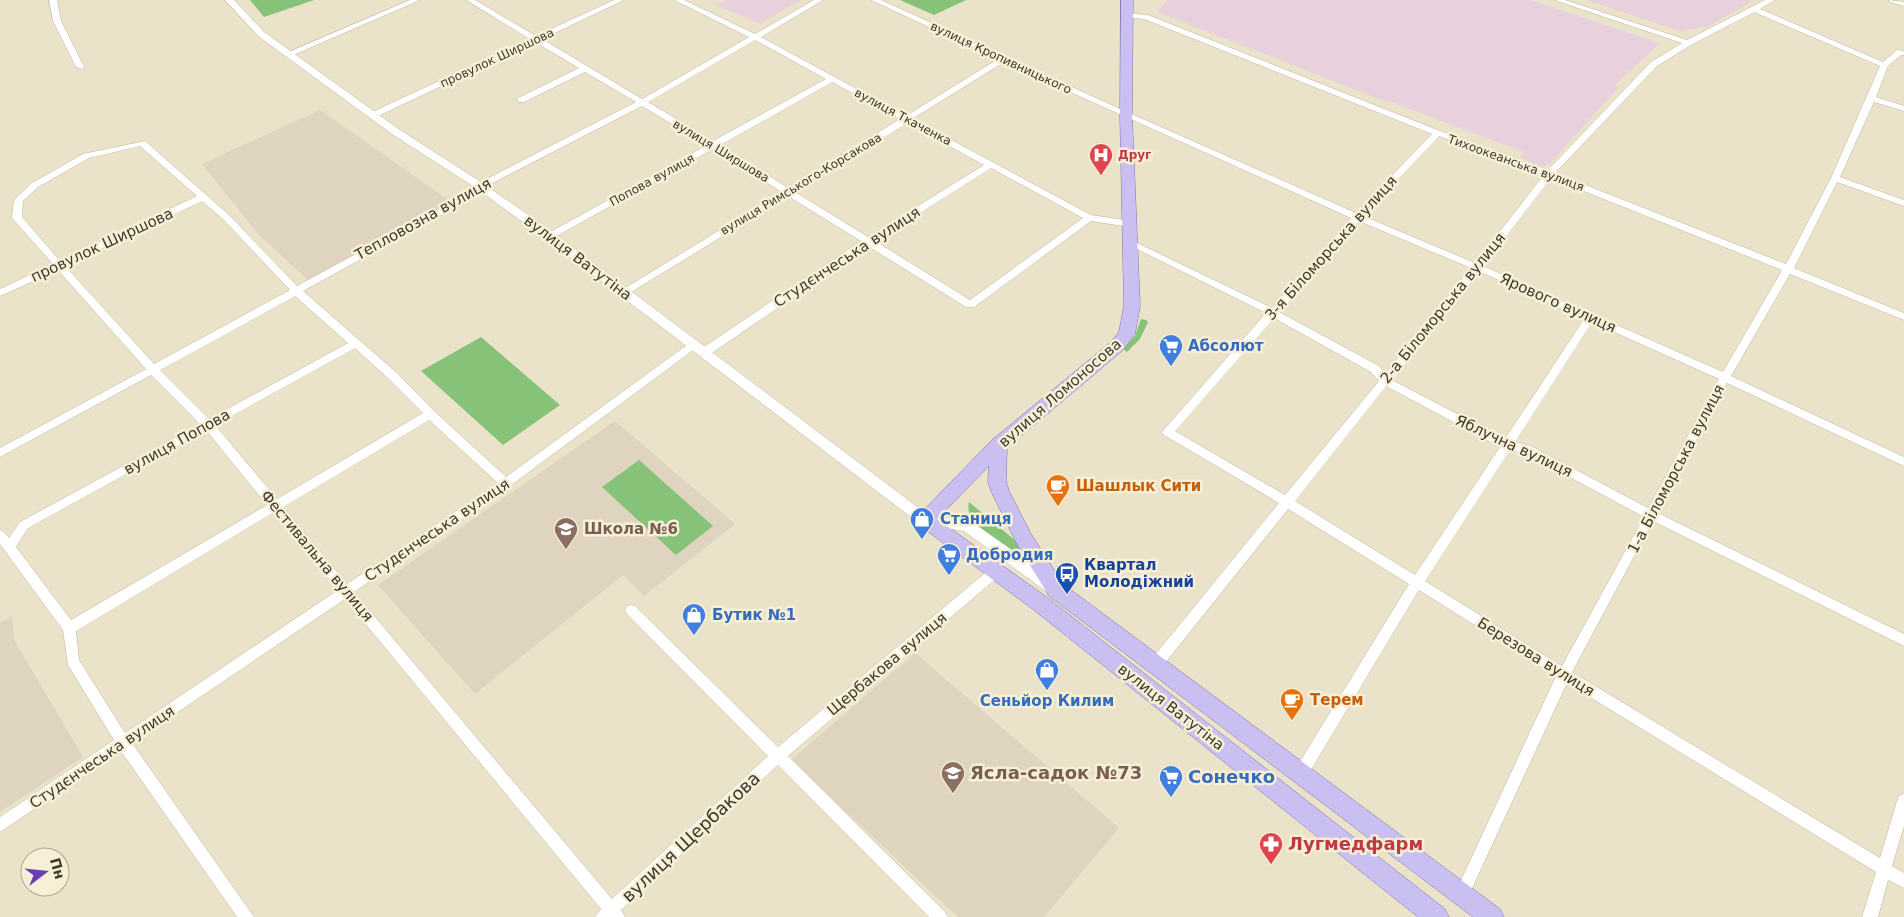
<svg xmlns="http://www.w3.org/2000/svg" width="1904" height="917" font-family="'DejaVu Sans',sans-serif">
<style>
.industrial{fill:#e8d1dc}
.education{fill:#dfd4bf}
.green{fill:#86c278}
.lines{fill:none;stroke-linecap:round;stroke-linejoin:round}
.minor-casing{stroke:#beb69f;stroke-width:1}
.tertiary-casing{stroke:#beb69f;stroke-width:1}
.primary-casing{stroke:#8274a8;stroke-width:1}
.minor{fill:#fff;fill-rule:evenodd}
.tertiary{fill:#fff;fill-rule:evenodd}
.primary{fill:#cabff1;fill-rule:evenodd}
.labels{text-anchor:middle;stroke-width:5;stroke-linejoin:round;paint-order:stroke}
.far-street-label{font-size:12px;fill:#3d3a30;stroke:#f7efd6}
.far-health-label{font-size:12px;font-weight:bold;fill:#be3a42;stroke:#f7efd6;text-anchor:start}
.street-label{font-size:15px;fill:#3d3a30;stroke:#f7efd6}
.shop-label{font-size:15px;font-weight:bold;fill:#366cbe;stroke:#f7efd6;text-anchor:start}
.food-label{font-size:15px;font-weight:bold;fill:#c56008;stroke:#f7efd6;text-anchor:start}
.education-label{font-size:15px;font-weight:bold;fill:#785e54;stroke:#f7efd6;text-anchor:start}
.transit-label{font-size:15px;font-weight:bold;fill:#164399;stroke:#f7efd6;text-anchor:start}
.near-education-label{font-size:18px;font-weight:bold;fill:#785e54;stroke:#f7efd6;text-anchor:start}
.near-shop-label{font-size:18px;font-weight:bold;fill:#366cbe;stroke:#f7efd6;text-anchor:start}
.near-street-label{font-size:18px;fill:#3d3a30;stroke:#f7efd6}
.near-health-label{font-size:18px;font-weight:bold;fill:#be3a42;stroke:#f7efd6;text-anchor:start}
</style>
<rect width="100%" height="100%" fill="#eae2c9"/>
<g class="industrial">
<path d="M726,0H801L760,24L717,5Z"/>
<path d="M1167,0H1531L1660,43L1615,85L1618,88L1551,162L1543,167L1520,157L1524,152L1391,102L1384,101L1157,12Z"/>
<path d="M1586,0H1754L1707,27L1680,31Z"/>
</g>
<g class="education">
<path d="M320,110L451,202L308,280L259,235L202,164Z"/>
<path d="M615,421L735,524L644,596L623,575L475,694L378,585Z"/>
<path d="M12,616L14,640L83,757L0,812V623Z"/>
<path d="M915,653L1119,828L1044,917H958L791,760Z"/>
</g>
<g class="green">
<path d="M250,0H314L264,17Z"/>
<path d="M900,0H966L934,15Z"/>
<path d="M1141,319L1146,320L1148,322L1140,339L1127,352L1123,349L1135,336Z"/>
<path d="M481,337L560,405L503,445L421,371Z"/>
<path d="M639,460L713,526L676,555L602,487Z"/>
<path d="M969,502L1022,546L1015,553C999,542 963,525 969,502Z"/>
</g>
<g class="lines">
<g class="minor-casing">
<g id="minor">
<path d="M49,0H57L61,21L84,67L83,69L76,67L53,21Z"/>
<path d="M410,0H420L291,56L284,54Z"/>
<path d="M466,0H475L536,36L614,0H624L542,39L642,99L749,37L674,0H684L755,34L814,0H823L761,37L906,116L998,59L871,0H881L1129,113L1356,213L1432,134L1144,19L1123,17V13L1148,15L1440,131L1548,170L1651,62L1682,43L1554,0H1565L1687,40L1765,0H1775L1760,9L1883,62L1897,50L1904,51V55H1901L1888,66L1876,97L1904,106V111L1874,102L1840,177L1904,200V206L1837,182L1794,268L1904,313V320L1790,274L1731,376L1904,457V466L1727,383L1658,513L1904,634V646L1653,521L1572,672L1880,858L1897,801L1899,796L1904,794V826L1892,866L1904,873V888L1888,880L1878,917H1862L1876,872L1567,683L1467,899L1462,902L1457,899L1454,894L1457,889L1556,676L1419,590L1306,778L1301,780L1296,778L1294,773L1296,768L1409,584L1288,509L1161,668L1156,670L1151,668L1149,664L1151,660L1279,503L1164,435L1162,432L1266,313L1125,243L1127,241H1133L1272,308L1351,218L1004,62L912,119L1091,215L1130,221L1135,224L1130,227L1091,221L974,307H966L868,246L709,355H701L700,352L701,349L861,241L788,196L628,294H622L620,292L622,290L782,192L713,149L553,238H547V234L707,145L642,106L483,188L474,197L303,291L398,374L434,411L506,477L691,342L695,341L700,345L510,486L354,592L612,899L768,756L627,614L625,610L627,606L631,605L635,606L778,747L991,568L995,567L999,568L1001,572L999,576L788,756L945,912L948,917H929L778,765L621,910L625,917H595L601,909L345,599L132,743L254,917H237L121,751L0,832V817L114,740L68,665L63,630L0,544V530L4,532L9,538L20,522L200,424L151,375L0,457V448L146,369L58,270L0,296V289L53,264L12,218L14,200L32,183L83,154L145,141L229,215L297,286L468,193L477,184L636,102L585,72L524,102H518V98L579,68L535,42L376,117H370V113L530,39ZM1754,12L1880,66L1831,178L1786,264L1555,173L1657,66L1691,45ZM755,40L826,79L713,141L648,102ZM832,82L900,119L788,188L720,145ZM907,123L984,165L868,237L795,192ZM1439,136L1544,175L1475,263L1363,216ZM140,146L197,196L60,261L22,217L23,201L38,187L89,158ZM991,168L1083,218L970,300L875,241ZM1551,178L1782,270L1723,372L1483,266ZM202,201L223,219L290,290L154,364L65,266ZM1359,221L1471,268L1385,374L1379,366L1279,312ZM1479,271L1584,319L1505,439L1392,380ZM295,296L348,343L209,419L160,370ZM1274,318L1371,372L1379,381L1285,495L1175,431ZM1592,322L1719,379L1648,508L1531,446L1515,442ZM355,348L390,380L423,413L277,499L215,425ZM1386,386L1500,447L1415,575L1295,501ZM429,420L498,483L347,584L283,507ZM206,430L267,505L71,620L16,547L28,528ZM1510,450L1525,453L1644,517L1562,666L1425,581ZM274,512L338,590L125,733L79,660L76,631Z"/>
<path d="M1889,0L1904,2V6L1890,2Z"/>
</g>
</g>
<g class="tertiary-casing">
<path id="tertiary" d="M225,0H234L264,32L400,130L484,184L554,233L928,515L972,522L1057,582L1060,587L1057,592L1052,593L1047,592L964,531L920,524L546,239L476,188L392,134L258,36Z"/>
</g>
<g class="primary-casing">
<path id="primary" d="M1121,0H1133L1132,115L1140,306L1135,334L1123,350L1007,448L1006,481L1009,491L1031,534L1063,584L1500,909L1504,917H1473L1049,596L1017,544L991,491L988,481L989,466L937,519L1048,598L1445,909L1449,917H1418L1034,610L919,525L916,520L919,515L992,440L1111,342L1119,332L1124,306L1120,115Z"/>
</g>
<use href="#minor" class="minor"/>
<use href="#tertiary" class="tertiary"/>
<use href="#primary" class="primary"/>
</g>
<defs>
<g id="hospital-pin" transform="scale(1.25)"><path d="M0 17L-7.5 6A9.5 9.5 0 1 1 7.5 6Z" fill="#e0444e" stroke="#f7efd6"/><path d="M-5-5h3v3.5h4V-5h3V5h-3V1.5h-4V5h-3Z" fill="#fff"/></g>
<g id="supermarket-pin" transform="scale(1.25)"><path d="M0 17L-7.5 6A9.5 9.5 0 1 1 7.5 6Z" fill="#3f7fe0" stroke="#f7efd6"/><path d="M-6-5.5h2.5l.6 2H6L4.5 2H-2.5L-4.4-4H-6ZM-1.5 3.2a1.3 1.3 0 1 0 .1 0ZM3 3.2a1.3 1.3 0 1 0 .1 0Z" fill="#fff"/></g>
<g id="cafe-pin" transform="scale(1.25)"><path d="M0 17L-7.5 6A9.5 9.5 0 1 1 7.5 6Z" fill="#e8710a" stroke="#f7efd6"/><path d="M-5.5-4.5H6V0H3Q3 3.5 0 3.5H-2.5Q-5.5 3.5-5.5 0ZM3-3.2v2h1.7v-2ZM-6 4.5H4V6H-6Z" fill="#fff"/></g>
<g id="shop-pin" transform="scale(1.25)"><path d="M0 17L-7.5 6A9.5 9.5 0 1 1 7.5 6Z" fill="#3f7fe0" stroke="#f7efd6"/><path d="M-5-2.5h2.3a2.7 3.5 0 0 1 5.4 0H5L5.5 6h-11ZM-1.5-2.5h3a1.5 2.3 0 0 0-3 0Z" fill="#fff"/></g>
<g id="school-pin" transform="scale(1.25)"><path d="M0 17L-7.5 6A9.5 9.5 0 1 1 7.5 6Z" fill="#8d6e63" stroke="#f7efd6"/><path d="M0-5L7-2L0 1L-7-2ZM-4 1L0 2.5L4 1V4Q0 6-4 4Z" fill="#fff"/></g>
<g id="bus-pin" transform="scale(1.25)"><path d="M0 17L-7.5 6A9.5 9.5 0 1 1 7.5 6Z" fill="#1a4fb4" stroke="#f7efd6"/><path d="M-5-6H5V4H4V6H2V4H-2V6H-4V4H-5ZM-3.5-4V0h7V-4ZM-3.5 1.2v1.5H-2V1.2ZM2 1.2v1.5H3.5V1.2Z" fill="#fff"/></g>
<g id="pharmacy-pin" transform="scale(1.25)"><path d="M0 17L-7.5 6A9.5 9.5 0 1 1 7.5 6Z" fill="#e0444e" stroke="#f7efd6"/><path d="M-2-6h4v4h4v4h-4v4h-4v-4h-4v-4h4Z" fill="#fff"/></g>
</defs>
<g fill-rule="evenodd">
<use href="#hospital-pin" x="1101" y="155"/>
<use href="#supermarket-pin" x="1171" y="346"/>
<use href="#cafe-pin" x="1058" y="486"/>
<use href="#shop-pin" x="922" y="519"/>
<use href="#school-pin" x="566" y="529"/>
<use href="#supermarket-pin" x="949" y="555"/>
<use href="#bus-pin" x="1067" y="574"/>
<use href="#shop-pin" x="694" y="615"/>
<use href="#shop-pin" x="1047" y="670"/>
<use href="#cafe-pin" x="1292" y="700"/>
<use href="#school-pin" x="953" y="773"/>
<use href="#supermarket-pin" x="1171" y="777"/>
<use href="#pharmacy-pin" x="1271" y="844"/>
</g>
<g class="labels">
<g class="far-street-label">
<text transform="translate(497 58) rotate(-25)" y="4">провулок Ширшова</text>
<text transform="translate(1001 58) rotate(25)" y="4">вулиця Кропивницького</text>
<text transform="translate(903 117) rotate(28)" y="4">вулиця Ткаченка</text>
<text transform="translate(721 151) rotate(31)" y="4">вулиця Ширшова</text>
<text transform="translate(1516 163) rotate(20)" y="4">Тихоокеанська вулиця</text>
<text transform="translate(652 180) rotate(-29)" y="4">Попова вулиця</text>
<text transform="translate(801 184) rotate(-31)" y="4">вулиця Римського-Корсакова</text>
</g>
<g class="far-health-label">
<text x="1118" y="159">Друг</text>
</g>
<g class="street-label">
<text transform="translate(423 219) rotate(-29)" y="5">Тепловозна вулиця</text>
<text transform="translate(102 245) rotate(-25)" y="5">провулок Ширшова</text>
<text transform="translate(1331 248) rotate(-48)" y="5">3-я Біломорська вулиця</text>
<text transform="translate(847 257) rotate(-33)" y="5">Студєнчеська вулиця</text>
<text transform="translate(578 258) rotate(37)" y="5">вулиця Ватутіна</text>
<text transform="translate(1558 303) rotate(24)" y="5">Ярового вулиця</text>
<text transform="translate(1443 308) rotate(-51)" y="5">2-а Біломорська вулиця</text>
<text transform="translate(1060 393) rotate(-41)" y="5">вулиця Ломоносова</text>
<text transform="translate(177 442) rotate(-29)" y="5">вулиця Попова</text>
<text transform="translate(1514 446) rotate(25)" y="5">Яблучна вулиця</text>
<text transform="translate(1676 469) rotate(-62)" y="5">1-а Біломорська вулиця</text>
<text transform="translate(437 530) rotate(-34)" y="5">Студєнчеська вулиця</text>
<text transform="translate(317 556) rotate(50)" y="5">Фестивальна вулиця</text>
<text transform="translate(1536 657) rotate(32)" y="5">Березова вулиця</text>
<text transform="translate(887 664) rotate(-40)" y="5">Щербакова вулиця</text>
<text transform="translate(1171 707) rotate(38)" y="5">вулиця Ватутіна</text>
<text transform="translate(102 757) rotate(-34)" y="5">Студєнчеська вулиця</text>
</g>
<g class="shop-label">
<text x="1188" y="351">Абсолют</text>
<text x="940" y="524">Станиця</text>
<text x="966" y="560">Добродия</text>
<text x="712" y="620">Бутик №1</text>
<text x="1047" y="706" text-anchor="middle">Сеньйор Килим</text>
</g>
<g class="food-label">
<text x="1076" y="491">Шашлык Сити</text>
<text x="1310" y="705">Терем</text>
</g>
<g class="education-label">
<text x="584" y="534">Школа №6</text>
</g>
<g class="transit-label">
<text x="1084" y="570">Квартал<tspan x="1084" dy="17">Молодіжний</tspan></text>
</g>
<g class="near-education-label">
<text x="970" y="779">Ясла-садок №73</text>
</g>
<g class="near-shop-label">
<text x="1188" y="783">Сонечко</text>
</g>
<g class="near-street-label">
<text transform="translate(691 837) rotate(-43)" y="6">вулиця Щербакова</text>
</g>
<g class="near-health-label">
<text x="1288" y="850">Лугмедфарм</text>
</g>
</g>
<g transform="translate(45 872) rotate(74)"><circle r="24" fill="#f7efd6" stroke="#ada794"/>
<path d="M0-4L9 19L0 12L-9 19Z" fill="#6c3db4"/>
<text y="-8" font-size="14" font-weight="bold" text-anchor="middle" fill="#3d3a30">Пн</text>
</g>
</svg>
